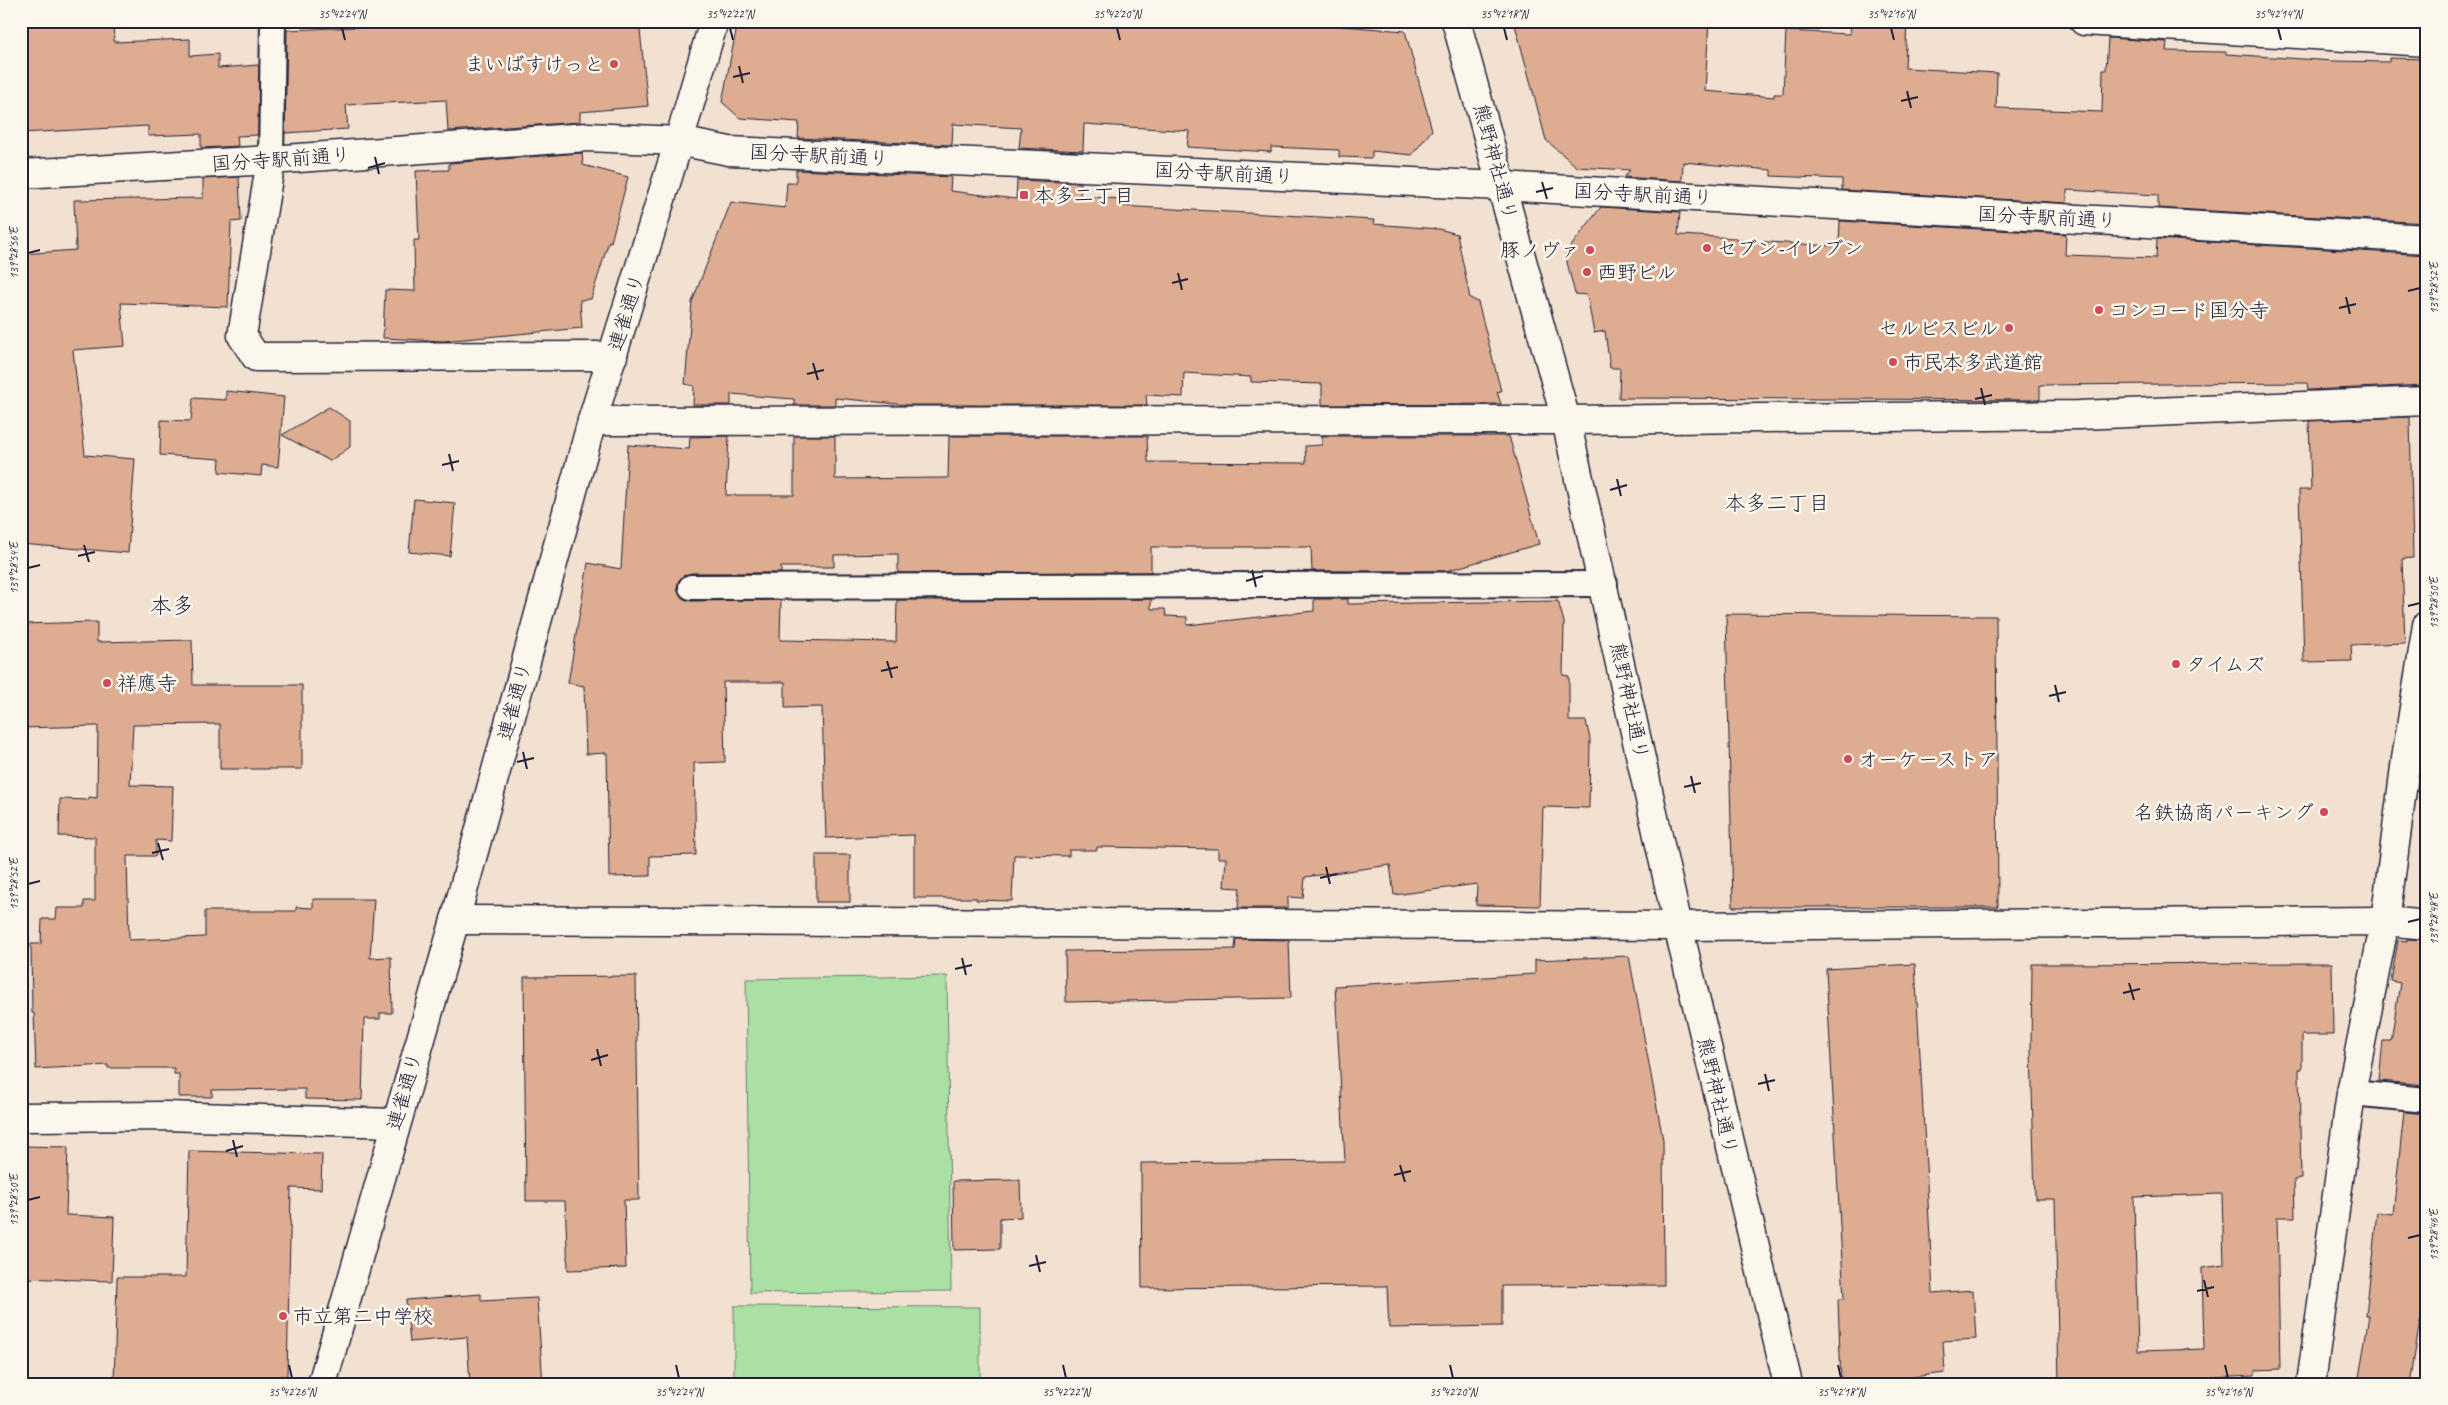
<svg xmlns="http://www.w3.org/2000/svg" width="2448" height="1405" font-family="Caveat,'Klee One',sans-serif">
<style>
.green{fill:#aae0a4;stroke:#668170}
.building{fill:#deac90;stroke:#22223b;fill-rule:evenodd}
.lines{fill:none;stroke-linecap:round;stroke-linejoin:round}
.lane-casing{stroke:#22223b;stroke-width:28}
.street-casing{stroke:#22223b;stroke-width:31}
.secondary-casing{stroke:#22223b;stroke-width:31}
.lane{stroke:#fbf7ec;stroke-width:24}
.street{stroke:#fbf7ec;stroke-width:28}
.secondary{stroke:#fbf7ec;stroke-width:28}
.ticks{fill:none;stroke:#22223b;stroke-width:2}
.poi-dot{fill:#d1495b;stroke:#fbf7ec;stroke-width:2}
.labels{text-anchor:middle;stroke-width:5;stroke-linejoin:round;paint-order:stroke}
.poi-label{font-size:20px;fill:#22223b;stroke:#fbf7ec;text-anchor:start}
.street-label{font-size:20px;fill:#22223b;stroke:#fbf7ec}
.neighbourhood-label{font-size:21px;fill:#22223b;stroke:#fbf7ec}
.quarter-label{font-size:22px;fill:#22223b;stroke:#fbf7ec}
.neatline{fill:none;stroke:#22223b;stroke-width:2}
.ticks-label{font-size:12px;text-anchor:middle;fill:#22223b}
</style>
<rect width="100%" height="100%" fill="#f2e0d0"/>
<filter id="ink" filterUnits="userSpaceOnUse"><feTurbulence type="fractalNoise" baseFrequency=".02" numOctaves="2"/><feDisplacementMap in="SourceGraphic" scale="10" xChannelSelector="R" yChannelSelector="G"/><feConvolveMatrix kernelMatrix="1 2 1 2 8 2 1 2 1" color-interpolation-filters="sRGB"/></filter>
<g filter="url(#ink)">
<g class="green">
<path d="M947,976L951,1291L750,1293L746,979Z"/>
<path d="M734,1306L980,1307V1384H734Z"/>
</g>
<g class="building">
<path d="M21,21H113L114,42L190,39V56L218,54V68L259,65L258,135L237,136L238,146L201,148V134L148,136V126L21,133Z"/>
<path d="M503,21H639L648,106L580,112V122L448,131L446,100L346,105L348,129L285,133L287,30Z"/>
<path d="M738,21H1163L1196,24V21H1342V26L1405,31L1432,130L1412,155L1372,151V158L1339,157V150L1271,147V152L1187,147L1189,131L1084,124L1083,151L1019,148L1021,128L953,124L952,145L798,138L799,122L740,118L722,102Z"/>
<path d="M1514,21H1709L1705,91L1774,97V94H1783L1786,31L1850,34L1851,21H1907L1905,68L1997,73L1996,108L2102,112L2103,70H2106L2108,38L2167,42L2166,51L2226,52V54L2333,61L2389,62V58L2427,59V223L2158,208V195L2067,190V203L1842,190V179L1771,176V170L1683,162L1682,181L1624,177L1630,170L1577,167L1546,140Z"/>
<path d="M582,153L583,165L628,177L611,242L609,241L591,299L580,300L582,328L443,341L383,338L385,290L415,291L414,240H419L416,171L449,170V163Z"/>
<path d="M796,170L951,177L950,191L1016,199L1017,180L1081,183L1080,196L1120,199V206L1374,220L1373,224L1439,229L1457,234L1470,298L1478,302L1501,391L1497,392L1501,404L1322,405V384L1251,382V377L1184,373L1183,397L1146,395L1147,405H908L835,398V405H794V399L731,394V405H693L694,386L685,384L692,302L731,202L785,208L787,183H796Z"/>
<path d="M239,177L241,221L231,222L228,307L121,303L125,346L73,350L85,455L135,459L128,553L21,544V254L76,250L74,200L203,198V179Z"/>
<path d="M1601,207L1680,212L1678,235L1736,238V240L1833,246V243H1839L1840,221L2066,234L2065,255L2156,258L2157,239L2427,255V385L2308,390L2307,383L2040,385V400L1619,398L1620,368H1610L1605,331L1594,333L1587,295L1575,294L1565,254Z"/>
<path d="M226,391L284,397L278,467L262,465L261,476L219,472L220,459L160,455L161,420L191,421L193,398L226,400Z"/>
<path d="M329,407L350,421V447L330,461L282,435Z"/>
<path d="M2410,417L2413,558L2402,559L2405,643L2351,645L2352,661L2304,662L2299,490H2311L2309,421Z"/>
<path d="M729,436L726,495H794V436H835V479L948,478L949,436H1147L1148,462L1306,463L1305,446L1322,445V436H1509L1539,544L1446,571H1312L1311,547H1151V572L898,573V554L834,555V567H781V573H691L679,580L677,588L684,599L691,601L781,600L780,640L896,642L897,600L1151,599V609H1165L1166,616L1187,617V625L1314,611V599H1348V604L1558,601L1564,622L1563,675L1569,676V721H1586L1590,739L1589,808L1543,807L1540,906L1476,905L1477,884L1394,895L1390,865L1305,877L1303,898L1288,897V908H1238L1240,888L1224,887L1226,858H1218V849L1097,847V850H1069V856L1014,855L1012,901L976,900L977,898H914V835L826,838L822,707L785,708V682H723L725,762L694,763L696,855L650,856V876L609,877L607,753L586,754L584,686L568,683L588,563L621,569L628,445L689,449L690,437Z"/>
<path d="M414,499L455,503L450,556L409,552Z"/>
<path d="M1726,614L1996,616L1998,907H1733Z"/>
<path d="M97,622V642L192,640L193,685H302V769H220V724L133,725L130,785L173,786L171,841L156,840V856H127L129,940L205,937V911H296V907L313,908V899H374L370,958L391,957L392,1013H380V1019H364L362,1100L305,1099V1089L212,1090V1097H179V1074H174V1068H108V1065L36,1069L34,1013H32L31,944H41L42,919H56L57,908H84V901H95V837L59,836L60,799L89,800V797L97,798L98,726L21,728V624Z"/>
<rect x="816" y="855" width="34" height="47"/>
<path d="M1236,939L1289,940L1291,998L1066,1002L1065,951L1235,949Z"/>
<path d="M2407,939L2427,940V1085L2379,1081L2383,1041H2391L2400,983L2391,981L2398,940L2407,941Z"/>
<path d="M1629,956L1663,1140L1664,1285L1502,1286V1326L1389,1328L1387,1286L1142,1288L1141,1163L1345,1161L1335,986L1535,974V960Z"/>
<path d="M2332,963L2333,1035H2302V1069H2299L2301,1179L2294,1180L2295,1217H2277L2280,1369L2255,1370V1375L2212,1377V1384H2059L2055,1199H2035L2031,1051L2032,964ZM2222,1194L2224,1265L2202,1268L2204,1349L2138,1351L2134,1197Z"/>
<path d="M1915,964L1933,1293L1973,1290L1976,1339L1943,1341L1945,1373L1904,1378V1382L1841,1384L1838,1299H1844L1826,969Z"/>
<path d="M636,976L639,1200H624L626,1268L568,1270L565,1201H526L524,977Z"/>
<path d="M2404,1112L2427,1114V1322L2420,1321L2410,1384H2358L2369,1315H2366L2377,1212L2393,1214Z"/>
<path d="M23,1146L68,1147L66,1215L114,1217L112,1281L23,1278L25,1203H22Z"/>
<path d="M189,1151L322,1154L321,1189L291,1188L287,1376H279V1384H114L117,1277H186Z"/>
<path d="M1020,1180L1021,1217L1000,1218V1249L954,1250L953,1181Z"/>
<path d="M481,1294V1301L537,1298L543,1384H470L467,1337L410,1342L406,1300Z"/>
</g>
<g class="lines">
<g class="lane-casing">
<g id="lane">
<path d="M271,160L273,21"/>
<path d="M691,587L1605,584"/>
<path d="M2406,759L2427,760"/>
<path d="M2351,1093L2427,1100"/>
</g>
</g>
<g class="street-casing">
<g id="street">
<path d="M2084,21L2427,42"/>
<path d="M271,160L242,336L256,357L613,356"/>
<path d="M592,421L1566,420L2079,415L2427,401"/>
<path d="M455,920L1678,926L2385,921L2427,925"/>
<path d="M21,1117L165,1116L395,1123"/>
<path d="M2311,1384L2351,1093L2385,921L2406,759L2427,625"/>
</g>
</g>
<g class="secondary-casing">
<g id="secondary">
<path d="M1456,21L1566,420L1678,926L1788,1384"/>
<path d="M21,174L271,160L587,137L679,141L729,151L1502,186L2427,239"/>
<path d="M322,1384L455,920L592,421L679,141L714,21"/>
</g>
</g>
<use href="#lane" class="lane"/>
<use href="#street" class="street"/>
<use href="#secondary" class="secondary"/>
</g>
</g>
<path class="ticks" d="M342,28L345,40M730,28L733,40M1117,28L1120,40M1504,28L1507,40M1891,28L1894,40M2278,28L2281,40M739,66L743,83M733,77L750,73M1907,91L1911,108M1901,101L1918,97M375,157L379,174M368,168L385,163M1542,182L1547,199M1536,192L1553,188M28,253L40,250M1178,273L1182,290M1172,283L1188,279M2408,291L2420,288M2346,297L2350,314M2339,308L2356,304M813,363L818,380M807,374L824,370M1981,388L1985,405M1975,399L1992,395M449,454L453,471M442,465L459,461M1617,479L1621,496M1610,490L1627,485M84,545L89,562M78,556L95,552M28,568L40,565M1252,570L1256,587M1246,581L1263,576M2408,606L2420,603M887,661L892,678M881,671L898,667M2055,685L2059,702M2049,696L2066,692M523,752L527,769M517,762L534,758M1691,776L1695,793M1684,787L1701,783M158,843L163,860M152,853L169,849M1326,867L1330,884M1320,878L1337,874M28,884L40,881M2408,922L2420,919M962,958L966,975M955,969L972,965M2129,983L2134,1000M2123,993L2140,989M597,1049L601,1066M591,1060L608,1055M1765,1074L1769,1091M1758,1084L1775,1080M233,1140L237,1157M226,1151L243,1146M1400,1165L1405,1182M1394,1175L1411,1171M28,1200L40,1197M2408,1238L2420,1235M1036,1255L1040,1272M1029,1266L1046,1262M2204,1280L2208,1297M2197,1291L2214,1287M289,1365L292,1378M676,1365L679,1378M1063,1365L1066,1378M1450,1365L1453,1378M1838,1365L1841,1378M2225,1365L2228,1378"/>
<g class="poi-dot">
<circle cx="614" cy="64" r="5"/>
<rect x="1019" y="190" width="10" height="10" rx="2.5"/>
<circle cx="1707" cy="248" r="5"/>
<circle cx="1590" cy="250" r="5"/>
<circle cx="1587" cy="272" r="5"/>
<circle cx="2099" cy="310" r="5"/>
<circle cx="2009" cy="328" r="5"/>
<circle cx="1893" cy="362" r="5"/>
<circle cx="2176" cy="664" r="5"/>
<circle cx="107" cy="683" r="5"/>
<circle cx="1848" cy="759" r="5"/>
<circle cx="2324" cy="812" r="5"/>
<circle cx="283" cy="1316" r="5"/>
</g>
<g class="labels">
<g class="poi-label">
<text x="604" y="71" text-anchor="end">まいばすけっと</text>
<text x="1034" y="202">本多二丁目</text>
<text x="1717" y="255">セブン-イレブン</text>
<text x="1580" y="257" text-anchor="end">豚ノヴァ</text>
<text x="1597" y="279">西野ビル</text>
<text x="2109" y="317">コンコード国分寺</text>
<text x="1999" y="335" text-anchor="end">セルビスビル</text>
<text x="1903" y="369">市民本多武道館</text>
<text x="2186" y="671">タイムズ</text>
<text x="117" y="690">祥應寺</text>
<text x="1858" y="766">オーケーストア</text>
<text x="2314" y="819" text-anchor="end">名鉄協商パーキング</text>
<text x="293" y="1323">市立第二中学校</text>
</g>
<g class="street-label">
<text transform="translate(819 155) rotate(3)" y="7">国分寺駅前通り</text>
<text transform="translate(281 159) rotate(-4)" y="7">国分寺駅前通り</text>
<text transform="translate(1496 162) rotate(75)" y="7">熊野神社通り</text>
<text transform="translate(1224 173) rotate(3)" y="7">国分寺駅前通り</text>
<text transform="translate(1643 194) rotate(3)" y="7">国分寺駅前通り</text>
<text transform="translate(2047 217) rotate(3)" y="7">国分寺駅前通り</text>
<text transform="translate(626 312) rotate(-73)" y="7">連雀通り</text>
<text transform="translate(514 701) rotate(-75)" y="7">連雀通り</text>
<text transform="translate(1630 701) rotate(78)" y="7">熊野神社通り</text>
<text transform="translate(404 1091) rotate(-74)" y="7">連雀通り</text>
<text transform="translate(1718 1096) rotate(77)" y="7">熊野神社通り</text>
</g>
<g class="neighbourhood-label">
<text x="1777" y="510">本多二丁目</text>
</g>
<g class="quarter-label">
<text x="172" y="613">本多</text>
</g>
</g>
<rect width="2448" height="1405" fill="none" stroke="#fbf7ec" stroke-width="55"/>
<rect x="28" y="28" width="2392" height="1350" class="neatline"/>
<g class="ticks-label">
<text x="342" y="18">35°42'24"N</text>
<text x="730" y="18">35°42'22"N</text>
<text x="1117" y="18">35°42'20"N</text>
<text x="1504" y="18">35°42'18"N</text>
<text x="1891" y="18">35°42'16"N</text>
<text x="2278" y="18">35°42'14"N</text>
<text transform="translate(14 253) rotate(-90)" y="4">139°28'56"E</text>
<text transform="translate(2434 288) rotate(-90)" y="4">139°28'52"E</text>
<text transform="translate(14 568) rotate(-90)" y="4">139°28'54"E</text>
<text transform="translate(2434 603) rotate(-90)" y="4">139°28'50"E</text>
<text transform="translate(14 884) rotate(-90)" y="4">139°28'52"E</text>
<text transform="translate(2434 919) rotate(-90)" y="4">139°28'48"E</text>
<text transform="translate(14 1200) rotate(-90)" y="4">139°28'50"E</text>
<text transform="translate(2434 1235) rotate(-90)" y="4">139°28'46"E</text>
<text x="292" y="1396">35°42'26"N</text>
<text x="679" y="1396">35°42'24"N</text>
<text x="1066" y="1396">35°42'22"N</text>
<text x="1453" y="1396">35°42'20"N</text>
<text x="1841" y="1396">35°42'18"N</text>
<text x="2228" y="1396">35°42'16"N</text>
</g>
</svg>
